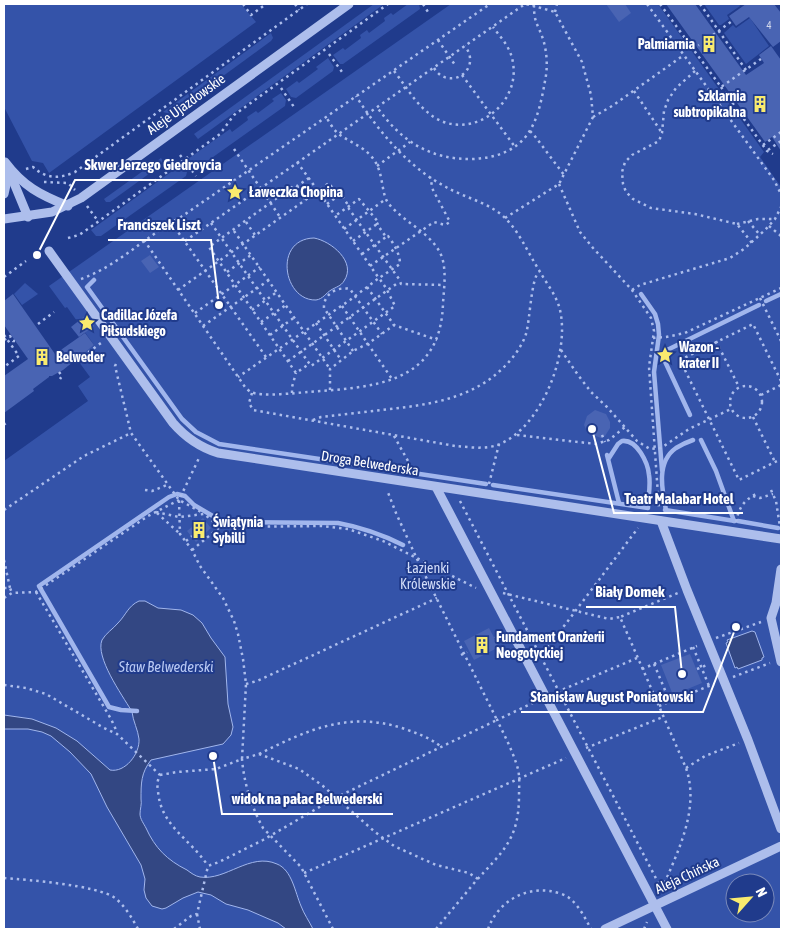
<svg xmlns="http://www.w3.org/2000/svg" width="785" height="933" font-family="'Asap Condensed',sans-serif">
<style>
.green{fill:#3453a9;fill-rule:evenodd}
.water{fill:#334783;stroke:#a1b6ed}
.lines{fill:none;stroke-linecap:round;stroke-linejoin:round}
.stream{stroke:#a1b6ed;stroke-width:4.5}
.building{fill:#4964b3}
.path{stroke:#adbeec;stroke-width:2.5;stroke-dasharray:2.5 4;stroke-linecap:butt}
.minor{stroke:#adbeec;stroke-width:9}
.labels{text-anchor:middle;stroke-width:4;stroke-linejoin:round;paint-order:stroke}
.number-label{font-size:11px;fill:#d2d8ec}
.poi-label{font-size:14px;font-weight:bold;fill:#fff;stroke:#203b8c;text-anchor:start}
.street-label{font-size:14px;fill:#fff;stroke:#203b8c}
.park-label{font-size:14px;fill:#d3ddf9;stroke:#203b8c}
.water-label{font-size:15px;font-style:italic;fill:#b9c9f3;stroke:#203b8c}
.leader{fill:none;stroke:#fff;stroke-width:2}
.callout-dot{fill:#fff;stroke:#203b8c;stroke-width:2}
.callout-label{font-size:15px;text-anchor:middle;font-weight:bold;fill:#fff;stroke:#203b8c;stroke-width:4;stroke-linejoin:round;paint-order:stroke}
</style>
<rect width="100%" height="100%" fill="#203b8c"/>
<g class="green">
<path d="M4,4H241L256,22L49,173L43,163L32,161L4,107Z"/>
<path d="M374,4H384L198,139L194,134Z"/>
<path d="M408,4H419L420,9L343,64H340L333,55L343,48L345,50L361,38L360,35L367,30L369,33L385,21L384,18L391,13L393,15Z"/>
<path d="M451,4H658L764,152L760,157L781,187V929H4V461L88,401L78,386L90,377L76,358L94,345L67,307L65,308L49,286ZM735,883H765V913H735Z"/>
<path d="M704,4H739L740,6L727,15L729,19L721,25H719Z"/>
<path d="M750,18L769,46L746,64L724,33L733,25L736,28Z"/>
<path d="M271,33L273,38L271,41L171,114L163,112Z"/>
<path d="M328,58L334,67L333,71L296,98L291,97L286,89L297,81L299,83L318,69L316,67Z"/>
<path d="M281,93L286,100L285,106L199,167L194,166L188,159L230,129L232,132L248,120L247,117L256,111L258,113L274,101L272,99Z"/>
<path d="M161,158L164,163L110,202H106L104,199Z"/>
<path d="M182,164L187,172L186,176L101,236H96L91,230Z"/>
<path d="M25,283L38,294L22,305L14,294Z"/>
</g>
<g class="water">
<path d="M314,238C331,241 357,262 344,281C341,286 336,287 331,290C326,293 323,299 316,300C283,301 273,239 314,238Z"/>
<path d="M139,601H145L158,608L181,610L193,615L202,623L211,638L225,657L228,704L233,727L231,735L223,744L151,760C141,773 141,783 141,799C142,804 140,809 140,814C140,819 144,824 146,828C155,848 167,860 187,870C191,873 195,876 200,877C226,881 250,852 277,864C292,870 295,892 301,906C304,914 309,921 313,929H286L278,923L248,910L226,904L211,895L198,892L183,898L166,908L162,909L152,906L146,898L144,890L145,879L141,865L107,807L91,774L70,752L51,736L42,732L28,729H4V715L32,719L56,728L77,741L110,770C125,773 140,754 139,739C138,730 133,721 132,712L133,711L131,710C122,695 95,657 102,640C106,633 113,629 118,623C126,615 128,606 139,601Z"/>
<path d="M752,631L755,632L764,657L762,658V660L738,669L737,667L735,668L726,643L728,642L727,640Z"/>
</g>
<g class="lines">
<g class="stream">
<path d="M94,280L87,287L182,419L196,432L219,444L407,472"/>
<path d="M641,294L655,314L658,324L659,335L654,372L662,470"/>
<path d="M766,301L781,294"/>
<path d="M690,415L661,353L759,305"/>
<path d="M701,440L716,471L734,521"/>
<path d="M607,455L619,503"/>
<path d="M609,458L618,444L622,441C637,439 648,463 649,475C651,485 648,497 648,507"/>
<path d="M413,473L486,484"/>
<path d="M493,485L648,508"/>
<path d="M665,510L735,521"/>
<path d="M666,510C662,490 656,462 676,448C681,445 687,442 693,440"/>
<path d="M738,521L778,528"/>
<path d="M137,711L121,710L109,707L39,586L169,497L177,494L185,496L194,505L223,522L338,523C360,527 383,535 403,545"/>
</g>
</g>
<g class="building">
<path d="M606,4H625L631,13L619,22Z"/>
<path d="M666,4H695L746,75L764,63L759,55L771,46L781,60V151L772,137L765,142Z"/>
<path d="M746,4H774L781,13V41L773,47L749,17L736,26L729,16Z"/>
<path d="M150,255L159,267L150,273L141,261Z"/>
<path d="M13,294L55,354L85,333L94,345L63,370L52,376H49V377L33,389L34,391L4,413V376L28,359L4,325V301Z"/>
<path d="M86,315L94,326L79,337L71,327Z"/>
<path d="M595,410L606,414L610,422V428L605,436L601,438L588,433L584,425L587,416Z"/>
<path d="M203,518L211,528L196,542L187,531Z"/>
<path d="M489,628L499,647L474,660L464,641Z"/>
<path d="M690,654L702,683L673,695L661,665Z"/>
</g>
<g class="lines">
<g class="path">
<path d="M243,4L251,15L266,4"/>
<path d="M295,4L299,10"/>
<path d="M423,4L428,12"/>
<path d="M647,4L774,180L781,194"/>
<path d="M660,4L721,87L761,59"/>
<path d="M700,4L746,70"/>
<path d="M555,12L557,4"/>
<path d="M713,35L732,21"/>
<path d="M438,40L455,65"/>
<path d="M693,49L699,45"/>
<path d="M329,54L342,72"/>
<path d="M434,68C449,92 483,70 465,46"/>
<path d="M394,71C408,89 417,107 437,119C474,139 520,104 513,63C511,48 502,39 493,27"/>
<path d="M695,71L676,88L668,100L664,111L662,133L659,141L632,155L625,162L622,172L623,184L626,192L633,199L651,208L695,214L737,224L752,243"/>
<path d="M462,75L515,147"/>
<path d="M721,87L767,151L773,154"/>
<path d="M281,88L294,107"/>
<path d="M634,91L662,133"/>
<path d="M593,117L612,106L684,55"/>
<path d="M530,131L534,135L564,175"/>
<path d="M763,145L781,132"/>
<path d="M234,149L280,217"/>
<path d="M768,150L781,141"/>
<path d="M180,155L196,176"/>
<path d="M297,162L318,191L329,183L338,196L341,194L348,205L349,209L399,279L401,284L444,285"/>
<path d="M377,166L410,142"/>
<path d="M26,169L33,167C46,179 59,179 75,172L307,4"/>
<path d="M309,178L297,186L295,185L209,247L296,373L309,364"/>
<path d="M44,182L68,183L75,190"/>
<path d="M559,184L580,232L593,248L632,290L651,318L654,331L649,367L659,509"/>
<path d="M297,186L305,199"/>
<path d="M327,204L338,196"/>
<path d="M87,206L98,221"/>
<path d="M505,218L559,184L593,117L591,95L582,62L555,12L534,6L533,4"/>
<path d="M748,221L760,235"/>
<path d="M171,222L266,357"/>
<path d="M246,222L255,235"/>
<path d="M211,223L311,366L395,306L386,288L379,278L400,264C400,254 394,244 388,236L386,237L377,224L379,223L359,199L335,216"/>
<path d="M737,224L758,219H775"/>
<path d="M769,226L781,236"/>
<path d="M344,229L386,199"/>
<path d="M234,231L330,369"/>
<path d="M68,238L79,235L85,231L220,134L234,115L388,4"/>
<path d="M144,240L245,387C246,388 250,392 251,392C261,397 296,393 308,392C373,387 441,385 443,303C444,289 446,274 443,261C437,235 405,224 389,204C380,194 385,171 371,156C362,146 350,142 340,135C334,131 330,123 326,117"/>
<path d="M185,241L525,4L534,6C534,23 538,24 543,39C547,52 548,67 545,81C542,98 538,120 527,135C514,152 494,158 473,159C430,160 401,141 377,107"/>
<path d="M353,241L377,224"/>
<path d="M362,254L386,237"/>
<path d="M370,266L434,222L445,225L450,222L433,190L430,177"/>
<path d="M227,272L251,255"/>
<path d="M4,277L26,261"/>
<path d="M81,279C118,266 147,235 181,217L490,4"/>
<path d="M367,287L394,325L437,340"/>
<path d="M178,290L318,191L378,277L379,278L350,300L238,377"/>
<path d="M632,290L640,285L730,258L744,249L765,230L775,219L781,207"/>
<path d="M760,298L781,341"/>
<path d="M342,306L392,379"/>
<path d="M252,310L277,292"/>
<path d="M195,313L260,267"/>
<path d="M261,322L286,305"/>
<path d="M316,323L341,360"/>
<path d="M38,324L54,312"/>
<path d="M203,326L269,280"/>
<path d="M4,335L19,356L4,367"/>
<path d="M270,335L295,317"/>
<path d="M653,338L666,337L685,333L781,288"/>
<path d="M4,340L10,336L13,341H15"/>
<path d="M716,341L739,387"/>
<path d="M561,350L578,375L591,392L607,407L637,441L650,449L661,448L689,429L731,409"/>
<path d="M353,351L324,308C323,294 338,286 350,289L382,334"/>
<path d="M83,356L101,343"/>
<path d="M288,361L399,282"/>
<path d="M116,364L115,366L131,433L179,500L203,513"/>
<path d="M59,372L62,376L60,379"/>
<path d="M781,381L753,324L680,360L739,480L781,459"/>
<circle cx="746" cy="402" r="16"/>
<path d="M330,390V369L353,351L369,343L394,325"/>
<path d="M252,393L249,403L253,410L455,446C469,447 486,450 500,444C542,426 570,353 560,310C557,296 546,283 539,270C528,253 520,233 506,219C491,203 465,198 446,187C408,167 379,132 356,96"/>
<path d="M292,393V387L296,373"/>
<path d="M761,395L781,385"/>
<path d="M753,417L775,462"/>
<path d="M313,420L321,417C341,415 362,412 382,410C426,405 472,400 505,366C514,357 522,346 526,334C530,321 531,278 539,272"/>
<path d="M4,423L6,426"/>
<path d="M517,435L596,444L609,440L625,427"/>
<path d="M602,435L605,442"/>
<path d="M394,436L408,461L410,471"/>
<path d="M489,484L499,444"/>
<path d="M145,490L152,491L167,485"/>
<path d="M771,490L776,501L780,527"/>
<path d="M753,496L760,498L773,494"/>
<path d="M460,501L662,890"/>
<path d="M4,510L84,456L131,433"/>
<path d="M156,512L179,517L204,514L220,527L322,526L348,529L383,541L476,588"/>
<path d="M157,513L179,533"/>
<path d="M736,522C739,508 743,501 756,494"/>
<path d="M186,541L192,536"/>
<path d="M192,550L220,527"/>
<path d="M4,560L10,588"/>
<path d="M4,588H10L12,593"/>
<path d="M36,592L111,719L117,732"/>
<path d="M503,593L609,619L620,617"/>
<path d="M4,598L12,593L36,592L148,516L179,500"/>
<path d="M495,638L502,634"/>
<path d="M716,638L761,622"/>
<path d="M693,647L709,686"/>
<path d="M461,655L467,652"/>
<path d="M540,658L638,528"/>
<path d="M654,664L670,702"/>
<path d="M642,669L697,646"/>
<path d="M697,669L707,665"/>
<path d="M733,677L770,663"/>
<path d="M246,684L257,681L437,598"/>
<path d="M4,685L26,688L46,694L104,728L117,734L160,775C157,781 157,785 158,791C161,827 190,838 208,866"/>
<path d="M557,692L637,658"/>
<path d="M659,706L714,684"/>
<path d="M586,748L663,717"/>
<path d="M259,754C307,730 348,711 402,728C416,733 429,737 440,746"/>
<path d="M686,768L705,756L739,743"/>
<path d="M160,775L177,772L216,769L242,759L246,684L243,659L238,634L234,621L223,598L200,566L192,550L180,534L179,500L200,456"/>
<path d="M304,873L566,758"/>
<path d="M4,878C28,880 97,885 115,898C125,906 132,918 138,929"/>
<path d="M662,889C678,851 700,809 686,768L620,617L678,593"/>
<path d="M197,914L200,929"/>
<path d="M174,929L191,916L197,914L208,866L219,862L263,840L335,798L497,720L417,559L396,513L387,490"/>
<path d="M333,929L301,867L263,828C251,806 244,783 242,759L259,754L299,769L323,786L375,832L394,846L436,865L469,873L478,879"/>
<path d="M436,929C449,913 462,898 475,882C502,852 519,840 519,796C519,787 520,778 518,769C513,752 505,736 497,720L537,701"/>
<path d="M488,929C497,904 522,887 550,891C556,892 563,894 568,897C579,905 585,918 591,929"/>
<path d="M644,929L647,922"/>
</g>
<g class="minor">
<path d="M5,162C23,186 40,195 68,206"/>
<path d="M9,171L28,217"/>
<path d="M4,194L6,185L5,170"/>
<path d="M4,219L52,212L81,198L349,4"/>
<path d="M49,251L173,423C186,438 199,447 218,453L781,539"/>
<path d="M436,487L667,929"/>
<path d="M661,521L687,590L748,740L781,829"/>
<path d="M781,569L776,603L771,618L781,662"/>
<path d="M605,929L781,846"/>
</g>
</g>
<defs>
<g id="building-bare" transform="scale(1.35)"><path d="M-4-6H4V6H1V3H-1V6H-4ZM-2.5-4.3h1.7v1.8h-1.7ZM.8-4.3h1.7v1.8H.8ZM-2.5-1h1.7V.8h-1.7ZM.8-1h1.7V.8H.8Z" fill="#f9eb6e" stroke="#203b8c" stroke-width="2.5" paint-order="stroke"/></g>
<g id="sight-bare" transform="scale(1.35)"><path d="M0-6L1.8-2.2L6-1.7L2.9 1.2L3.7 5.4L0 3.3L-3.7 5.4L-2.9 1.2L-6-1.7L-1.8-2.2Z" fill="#f9eb6e" stroke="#203b8c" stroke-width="2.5" paint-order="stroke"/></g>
</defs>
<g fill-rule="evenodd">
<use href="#building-bare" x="709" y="44"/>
<use href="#building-bare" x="760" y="104"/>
<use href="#sight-bare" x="235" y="192"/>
<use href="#sight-bare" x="87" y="323"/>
<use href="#sight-bare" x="665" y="355"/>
<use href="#building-bare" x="42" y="357"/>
<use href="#building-bare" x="199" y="530"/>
<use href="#building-bare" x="482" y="645"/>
</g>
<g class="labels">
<g class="number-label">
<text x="769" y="29">4</text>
</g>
<g class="poi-label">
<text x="695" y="49" text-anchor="end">Palmiarnia</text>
<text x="746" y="101" text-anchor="end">Szklarnia<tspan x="746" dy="16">subtropikalna</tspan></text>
<text x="249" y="197">Ławeczka Chopina</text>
<text x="101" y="320">Cadillac Józefa<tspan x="101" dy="16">Piłsudskiego</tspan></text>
<text x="679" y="352">Wazon -<tspan x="679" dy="16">krater II</tspan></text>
<text x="56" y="362">Belweder</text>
<text x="213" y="527">Świątynia<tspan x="213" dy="16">Sybilli</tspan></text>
<text x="496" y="642">Fundament Oranżerii<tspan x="496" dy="16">Neogotyckiej</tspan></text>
</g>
<g class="street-label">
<text transform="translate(186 104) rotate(-36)" y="5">Aleje Ujazdowskie</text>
<text transform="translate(370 463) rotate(9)" y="5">Droga Belwederska</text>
<text transform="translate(687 875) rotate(-25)" y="5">Aleja Chińska</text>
</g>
<g class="park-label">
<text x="428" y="573">Łazienki<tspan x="428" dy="16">Królewskie</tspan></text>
</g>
<g class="water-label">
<text x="166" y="672">Staw Belwederski</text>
</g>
</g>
<path class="leader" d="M37 255L75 180H232M219 305L211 240H108M592 429L614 513H743M682 674L675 607H586M736 627L703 712H521M213 756L222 814H393"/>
<g class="callout-dot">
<circle cx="37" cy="255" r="5"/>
<circle cx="219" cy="305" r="5"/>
<circle cx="592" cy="429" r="5"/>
<circle cx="682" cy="674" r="5"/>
<circle cx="736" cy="627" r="5"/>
<circle cx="213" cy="756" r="5"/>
</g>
<g class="callout-label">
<text x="153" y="170">Skwer Jerzego Giedroycia</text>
<text x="159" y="230">Franciszek Liszt</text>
<text x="679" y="504">Teatr Malabar Hotel</text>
<text x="630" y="597">Biały Domek</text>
<text x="612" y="702">Stanisław August Poniatowski</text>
<text x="307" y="804">widok na pałac Belwederski</text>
</g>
<rect width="785" height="933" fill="none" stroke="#ffffff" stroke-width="10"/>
<g transform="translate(750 898) rotate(63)"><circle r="24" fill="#203b8c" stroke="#7989ba"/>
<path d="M0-4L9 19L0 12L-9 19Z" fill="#f9eb6e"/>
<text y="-8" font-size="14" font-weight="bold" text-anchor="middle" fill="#ffffff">N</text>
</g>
</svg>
